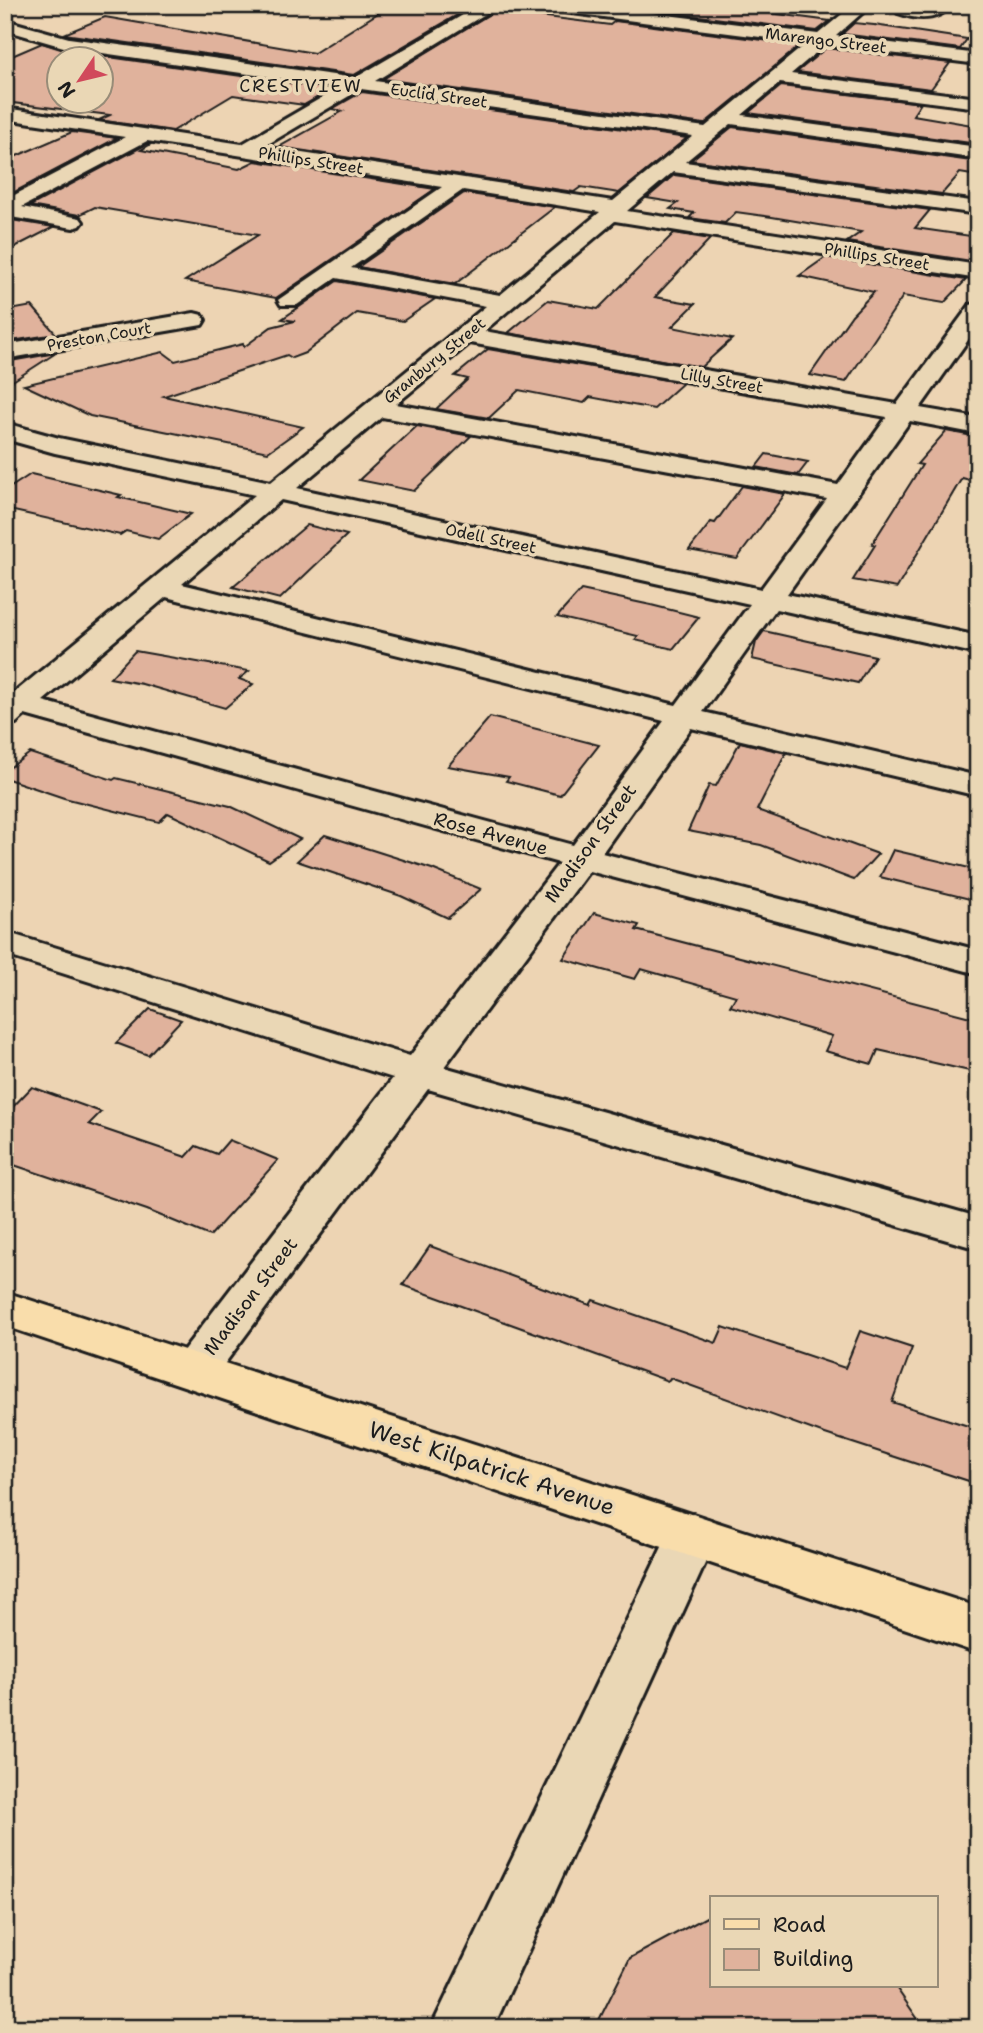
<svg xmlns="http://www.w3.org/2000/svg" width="983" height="2033" font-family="'Shantell Sans',sans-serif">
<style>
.building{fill:#e0b29c;stroke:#1c1c1c;stroke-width:2;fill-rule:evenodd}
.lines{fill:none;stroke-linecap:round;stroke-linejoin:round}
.minor-casing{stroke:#1c1c1c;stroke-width:6}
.major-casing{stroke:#1c1c1c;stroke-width:6}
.minor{fill:#ead7b5;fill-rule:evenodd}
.major{fill:#f9ddab;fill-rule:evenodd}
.labels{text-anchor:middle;stroke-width:7;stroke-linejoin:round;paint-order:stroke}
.far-street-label{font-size:16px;fill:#1c1c1c;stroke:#ead7b5}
.far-neighbourhood-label{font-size:18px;letter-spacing:2px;fill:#1c1c1c;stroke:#ead7b5}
.street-label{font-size:19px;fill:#1c1c1c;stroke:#ead7b5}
.near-street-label{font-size:23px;fill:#1c1c1c;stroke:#ead7b5}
</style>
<rect width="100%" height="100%" fill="#edd4b3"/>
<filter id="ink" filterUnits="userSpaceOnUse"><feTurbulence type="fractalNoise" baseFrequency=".0143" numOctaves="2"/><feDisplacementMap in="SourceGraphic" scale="14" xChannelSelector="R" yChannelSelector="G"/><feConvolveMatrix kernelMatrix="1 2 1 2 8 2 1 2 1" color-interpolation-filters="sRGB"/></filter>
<g filter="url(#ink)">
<g class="building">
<path d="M391,5H474L354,75L64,34L105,17L314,53Z"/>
<path d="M640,5H709L830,21L817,31L635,8Z"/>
<path d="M498,9L547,17L610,25L615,21L801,45L704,124L383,79Z"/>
<path d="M854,23L874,25L967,39L960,49L842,34Z"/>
<path d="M42,43L67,51L332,89L304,105L233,95L173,131L99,120L110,115L5,102V59ZM60,60H102V102H60Z"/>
<path d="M826,48L950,63L931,89L797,72Z"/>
<path d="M781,86L921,103L913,115L978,126V144L748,113Z"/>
<path d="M362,92L687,138L619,193L581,187L574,192L279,147L343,111L332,109Z"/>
<path d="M732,127L978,162V176L960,173L942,194L691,160Z"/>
<path d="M72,132L117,138L5,197V161Z"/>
<path d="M147,144H151L141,150L239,169L255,161L435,189L276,298L185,281L258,235L95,207L79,215L30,206Z"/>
<path d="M674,175L930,210L915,228L978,237V262L847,242L861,232L772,217L736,212L725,223L689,218L694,213L670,209L678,203L647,198Z"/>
<path d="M464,193L555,207L455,284L358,267Z"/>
<path d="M5,219L54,227L5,252Z"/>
<path d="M674,233L710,239L655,297L695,304L672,327L732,339L701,367L508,333L548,300L598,309Z"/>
<path d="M826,257L966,280L944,303L903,296L846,382L810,375L852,315L874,292L799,276Z"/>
<path d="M337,281L435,299L403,321L357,313L305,353L292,358L287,355L164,396L303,427L268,452L90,416L24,385L163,352L175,361L243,344L244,347L271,327L295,321L282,319Z"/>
<path d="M32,306L56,334L5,342V311Z"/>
<path d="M488,349L683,383L654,409L590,397L584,403L519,390L489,418L436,409L468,379L455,376Z"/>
<path d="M56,353L5,386V362Z"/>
<path d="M417,426L471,436L414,491L359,480Z"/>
<path d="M946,431L978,437V482L962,478L897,588L853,580L875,545L872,544L922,465L917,464Z"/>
<path d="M766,454L808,462L798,475L756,467Z"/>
<path d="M31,474L121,495L118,497L191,514L158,539L126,531L120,535L5,509V491Z"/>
<path d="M742,486L785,494L737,559L689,550L711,522L715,523Z"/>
<path d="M307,525L347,535L280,599L233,587Z"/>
<path d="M581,590L651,605L699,617L673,649L635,640L638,636L557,617Z"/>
<path d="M764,631L875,656L858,683L752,659L756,642Z"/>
<path d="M135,651L249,671L239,679L253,684L225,708L142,684L110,678Z"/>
<path d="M490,717L599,745L560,795L506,781L509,777L448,766Z"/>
<path d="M740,742L786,753L757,810L878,854L854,880L761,845L688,831L709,785L716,786Z"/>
<path d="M30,753L113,780L116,778L230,806L300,839L269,861L168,813L159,822L64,798L5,778V771Z"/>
<path d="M325,835L432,869L481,889L448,918L401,896L297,861Z"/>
<path d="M893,850L978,870V901L880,877Z"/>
<path d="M594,913L639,925L636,930L978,1019V1073L878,1050L872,1064L825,1051L832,1036L730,1006L736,996L641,969L635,979L563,959Z"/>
<path d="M150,1009L181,1020L148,1055L116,1043Z"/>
<path d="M32,1087L101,1112L89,1124L186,1157L196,1146L217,1154L229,1140L278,1160L210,1236L147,1210L5,1162V1115Z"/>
<path d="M430,1246L590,1305L593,1300L716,1343L723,1327L845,1368L860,1331L912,1348L892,1402L978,1429V1484L819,1432L670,1378L668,1381L403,1285Z"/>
<path d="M712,1914V1986H895L924,2028H595L630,1958Z"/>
</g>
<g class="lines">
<g class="minor-casing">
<g id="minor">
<path d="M480,5H500L375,81L705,127L807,43L548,10L540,5H588L818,34L853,5H871L836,36L978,54V64L825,45L791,74L978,98V108L780,83L742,115L978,147V159L731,124L685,162L978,202V214L673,172L627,211L978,265V279L615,221L484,331L897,404L970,305L978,303V326L920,408L978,418V434L910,421L787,594L978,636V654L776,609L703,712L978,776V796L691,728L602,853L978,950V974L589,871L444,1067L978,1217V1249L428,1089L211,1382L195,1387L179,1382L172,1369L179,1356L393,1078L5,955V932L410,1056L559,863L25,715L16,723L5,725V691L14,693L255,495L55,453L5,439V423L59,438L271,482L486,306L336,278L297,305H281L278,300L442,187L147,141L22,207L80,218L83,222L80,226L73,228L5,216V200L125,137L5,119V108L242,144L340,87L67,48L5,30V20L69,38L355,78ZM361,89L693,136L613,201L263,147ZM463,190L600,212L500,295L351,268ZM470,343L887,417L838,485L396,404ZM382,417L827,499L761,589L297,488ZM281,500L750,604L676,705L182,584ZM166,597L664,721L573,845L43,701Z"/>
<path d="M900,5H918L915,9C928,10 939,5 952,5C937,22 917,20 898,13L896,10Z"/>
<path d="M194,313L202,315L205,320L202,325L5,359V345Z"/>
<path d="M693,1514L711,1520L718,1535L493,2028H431L675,1520Z"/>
</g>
</g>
<g class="major-casing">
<path id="major" d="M5,1292L978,1607V1653L5,1326Z"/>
</g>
<use href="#minor" class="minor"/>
<use href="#major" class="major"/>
</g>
</g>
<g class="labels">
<g class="far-street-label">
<text transform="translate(826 40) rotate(7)" y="6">Marengo Street</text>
<text transform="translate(439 95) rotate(8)" y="6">Euclid Street</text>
<text transform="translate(311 160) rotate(9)" y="6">Phillips Street</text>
<text transform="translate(877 256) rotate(9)" y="6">Phillips Street</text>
<text transform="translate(99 336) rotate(-10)" y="6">Preston Court</text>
<text transform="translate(434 360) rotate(-39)" y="6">Granbury Street</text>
<text transform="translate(722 380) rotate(10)" y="6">Lilly Street</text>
<text transform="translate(491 538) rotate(12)" y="6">Odell Street</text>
</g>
<g class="far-neighbourhood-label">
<text x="301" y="92">CRESTVIEW</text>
</g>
<g class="street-label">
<text transform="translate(491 833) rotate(15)" y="7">Rose Avenue</text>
<text transform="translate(590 843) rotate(-54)" y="7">Madison Street</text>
<text transform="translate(250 1296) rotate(-53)" y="7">Madison Street</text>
</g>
<g class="near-street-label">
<text transform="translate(492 1468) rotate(18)" y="8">West Kilpatrick Avenue</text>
</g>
</g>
<rect width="983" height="2033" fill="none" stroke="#ead7b5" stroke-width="28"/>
<rect x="14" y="14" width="955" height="2005" fill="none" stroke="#1c1c1c" stroke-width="2.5" filter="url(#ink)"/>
<rect x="710" y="1896" width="228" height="91" fill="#ead7b5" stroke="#988c78" stroke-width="2"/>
<rect x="724" y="1919" width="35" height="10" fill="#f9ddab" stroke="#988c78" stroke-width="2"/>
<text x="773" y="1932" font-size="21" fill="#1c1c1c">Road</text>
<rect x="724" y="1949" width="35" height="21" fill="#e0b29c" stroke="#988c78" stroke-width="2"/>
<text x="773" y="1966" font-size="21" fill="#1c1c1c">Building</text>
<g transform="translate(80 80) rotate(235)"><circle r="33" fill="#ead7b5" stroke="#988c78" stroke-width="2"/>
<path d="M0-5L12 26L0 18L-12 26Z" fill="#d1495b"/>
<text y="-10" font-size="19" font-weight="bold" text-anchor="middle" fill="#1c1c1c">N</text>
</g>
</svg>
